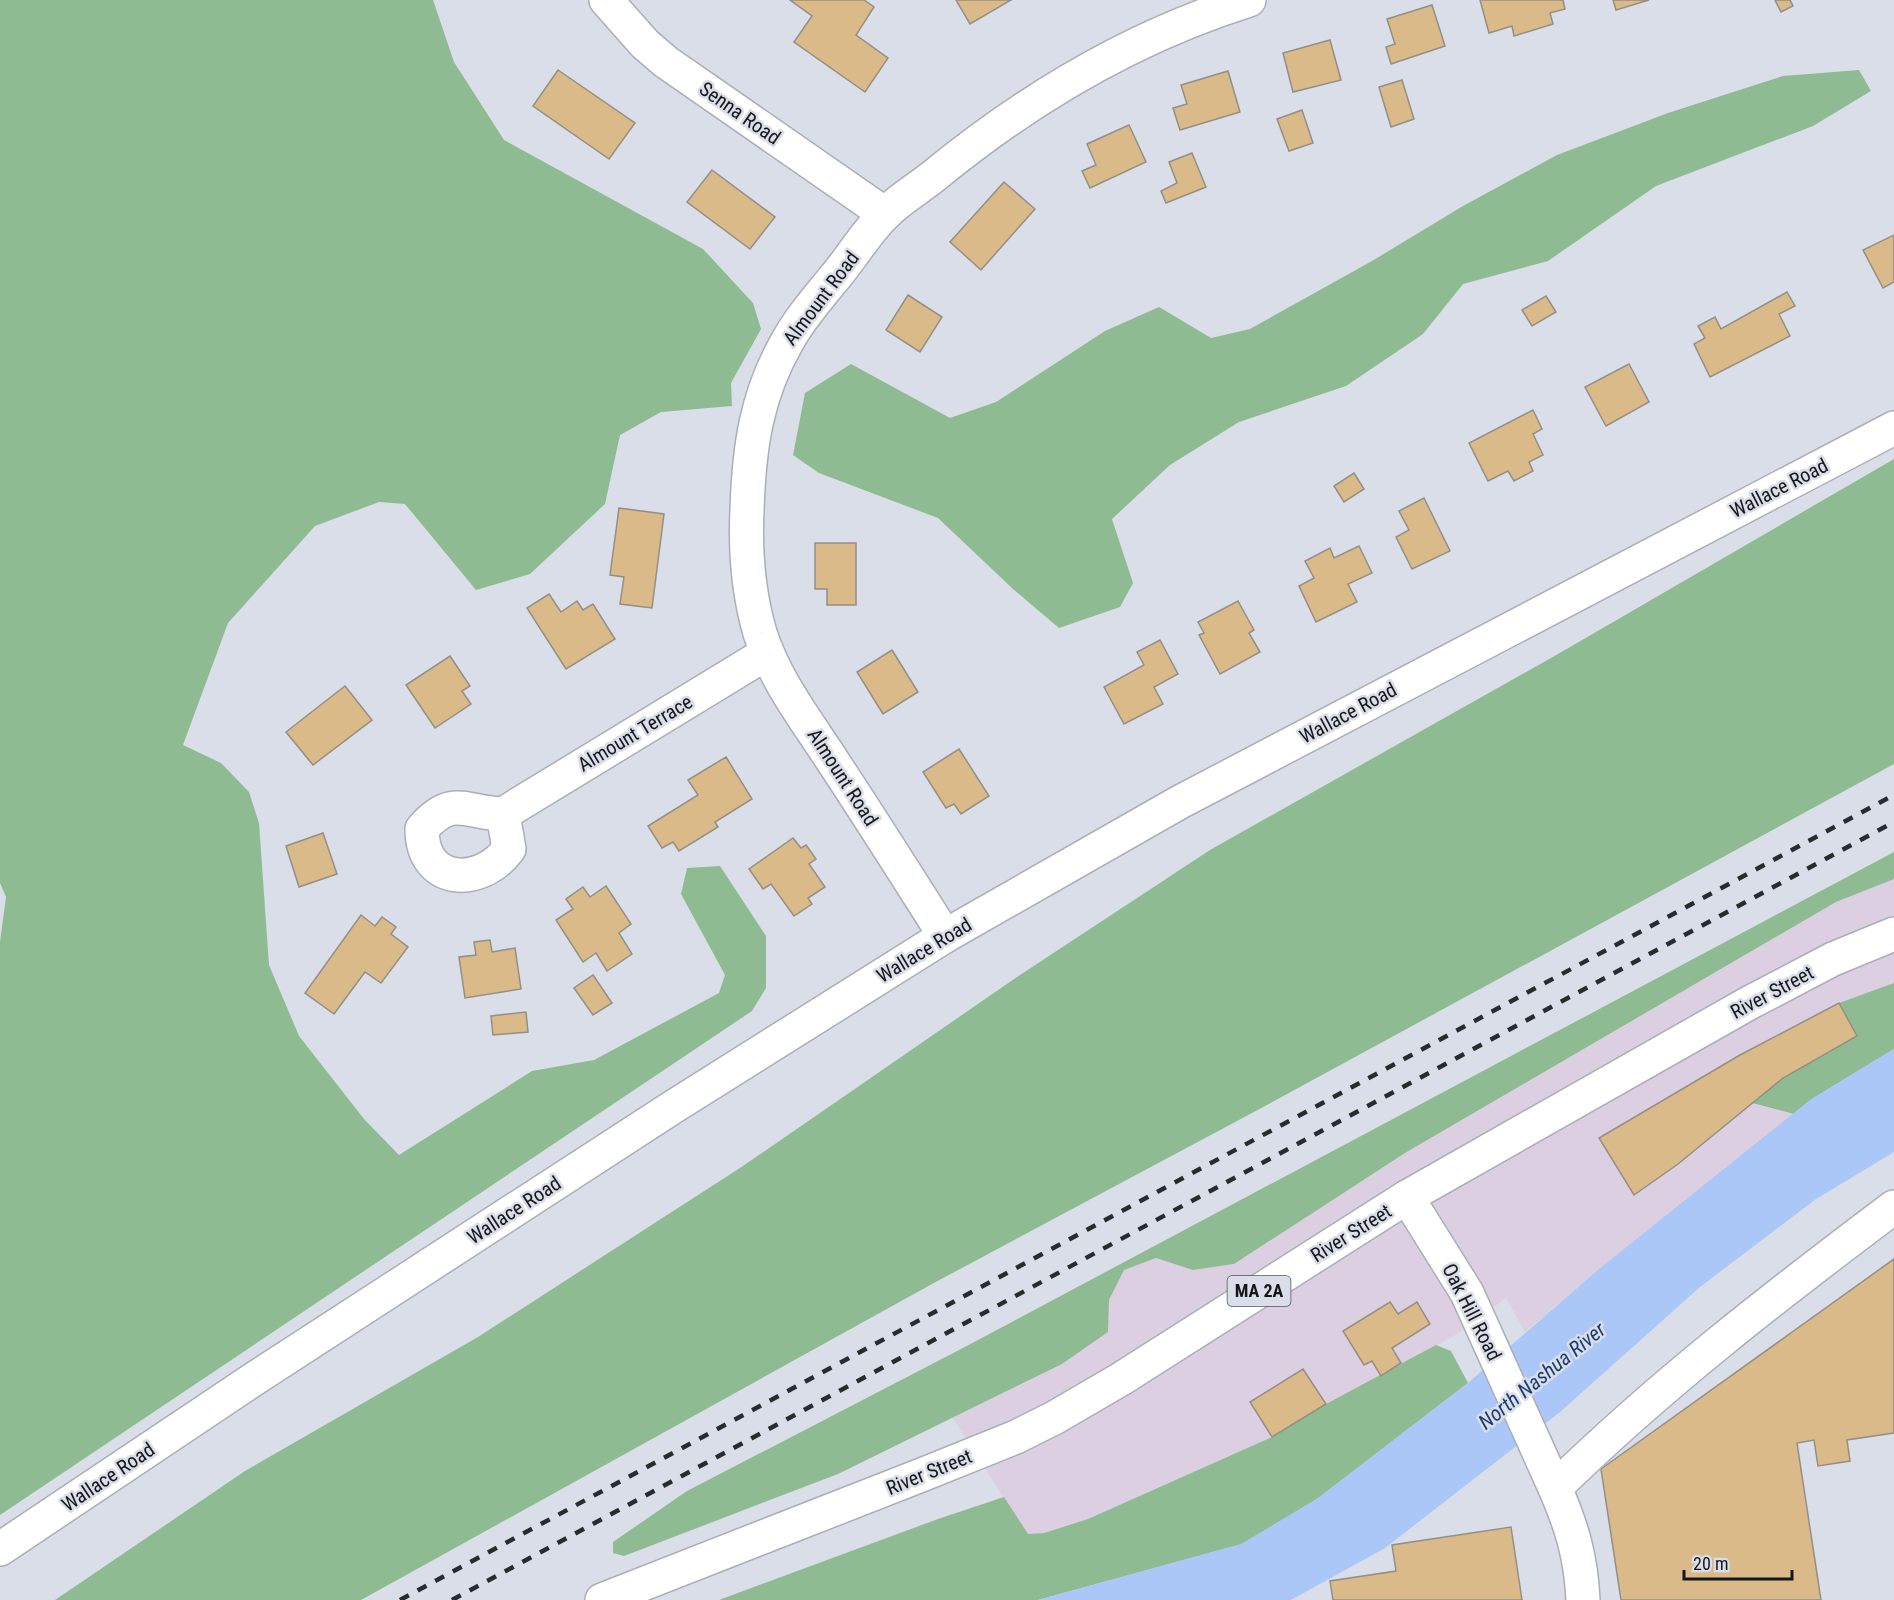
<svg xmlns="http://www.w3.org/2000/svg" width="1894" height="1600" font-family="'Roboto Condensed',sans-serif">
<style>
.commercial{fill:#ddcfe2}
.forest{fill:#8fbb93}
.water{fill:#abc7f7}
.building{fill:#daba89;stroke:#948f86;stroke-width:1.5}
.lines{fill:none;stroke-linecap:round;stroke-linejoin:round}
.minor-casing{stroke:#aaafb7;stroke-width:36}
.highway-casing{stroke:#aaafb7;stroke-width:36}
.minor{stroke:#fff;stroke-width:33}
.highway{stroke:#fff;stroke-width:33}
.rail{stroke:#292c2f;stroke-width:4.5;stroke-dasharray:10 10;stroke-linecap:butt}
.labels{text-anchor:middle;stroke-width:5;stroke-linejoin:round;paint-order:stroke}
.shield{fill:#d9dee8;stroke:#505358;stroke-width:1.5}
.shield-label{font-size:18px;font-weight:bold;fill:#15171a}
.street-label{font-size:20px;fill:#15171a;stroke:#d9dee8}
.water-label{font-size:21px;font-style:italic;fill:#1c3c74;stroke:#d9dee8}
</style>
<rect width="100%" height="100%" fill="#d9dee8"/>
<path class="commercial" d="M1894,879V983L1839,1003L1857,1036L1753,1104L1794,1114L1599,1269L1525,1332L1506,1298L1454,1336L1326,1404L1272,1437L1088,1519L1044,1533L1027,1534L953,1418L1062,1364L1108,1332L1109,1300L1124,1270L1156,1258L1193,1270L1234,1264L1405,1153L1836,902Z"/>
<g class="forest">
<path d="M0,0H433L454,62L504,140L703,249L753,303L761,329L731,383L732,406L661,412L620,435L605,504L530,574L476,590L405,504L379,502L315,526L228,623L183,745L221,763L249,792L259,823L269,965L299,1036L364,1119L399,1155L532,1071L594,1060L719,993L725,975L681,894L687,868L720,866L766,936V988L752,1011L0,1515V942L6,897L0,883Z"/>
<path d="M1859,70L1871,91L1813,126L1656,186L1548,261L1463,284L1423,334L1346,386L1239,422L1170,465L1112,519L1133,583L1120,607L1059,628L1013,589L938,518L819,473L793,455L805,393L851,364L950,418L996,402L1105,331L1159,307L1211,338L1250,329L1372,261L1463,206L1557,155L1668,113L1783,76Z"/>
<path d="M1894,459V764L1252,1113L932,1284L361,1600H55L245,1471L478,1337L743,1166L1017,977L1210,850L1558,654Z"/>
<path d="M1894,852V879L1836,902L1405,1153L1234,1264L1193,1270L1156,1258L1124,1270L1109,1300L1108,1332L1062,1364L838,1474L624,1556L613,1553V1542L687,1491L961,1349Z"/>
<path d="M1894,983V1049L1815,1097L1794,1114L1752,1103L1783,1078L1839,1003Z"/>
<path d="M1436,1345L1451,1351L1468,1383L1317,1499L1242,1544L1038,1600H719L938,1519L1004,1497L1028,1534L1044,1533L1088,1519L1272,1437L1326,1404Z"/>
</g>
<path class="water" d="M1894,1049V1152L1816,1199L1700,1287L1560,1412L1385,1548L1291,1600H1038L1241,1544L1317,1499L1468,1383L1599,1269L1810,1100Z"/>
<g class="building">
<path d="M790,0H864L874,7L856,35L888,58L865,92L794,42L812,16Z"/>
<path d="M956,0H1011L970,24Z"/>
<path d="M1480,0H1563L1565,9L1550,13L1553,24L1514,36L1512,26L1489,33Z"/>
<path d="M1613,0H1649L1616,10Z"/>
<path d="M1775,0H1790L1793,6L1781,12Z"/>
<path d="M1432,5L1445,46L1391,64L1386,47L1395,44L1387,19Z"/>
<path d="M1330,40L1341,80L1293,92L1283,53Z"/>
<path d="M558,70L635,123L609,159L533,106Z"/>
<path d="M1228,71L1240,112L1180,130L1173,108L1187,104L1181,85Z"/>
<path d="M1402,80L1414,119L1391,127L1379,87Z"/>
<path d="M1302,110L1313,143L1289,151L1277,119Z"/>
<path d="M1129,125L1146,162L1090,188L1082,171L1096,165L1087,144Z"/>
<path d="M1192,153L1206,187L1166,203L1161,191L1177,183L1169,162Z"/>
<path d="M712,170L775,217L750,249L687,202Z"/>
<path d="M1004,182L1035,209L981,270L950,242Z"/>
<path d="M1894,235V282L1883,288L1863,250Z"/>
<path d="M1787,292L1795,306L1779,314L1790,336L1710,377L1694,344L1705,338L1698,326L1715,317L1721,329Z"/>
<path d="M908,295L942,317L920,352L886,330Z"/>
<path d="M1546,296L1556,312L1532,326L1522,310Z"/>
<path d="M1629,364L1649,402L1606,426L1585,387Z"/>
<path d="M1533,410L1542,429L1533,434L1543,455L1529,462L1533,471L1514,481L1508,471L1488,481L1469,443Z"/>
<path d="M1354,473L1364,489L1344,502L1334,486Z"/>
<path d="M1424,498L1450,551L1412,569L1396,537L1409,530L1399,511Z"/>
<path d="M619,508L664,514L652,608L620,604L624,577L610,575Z"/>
<path d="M815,543H856V605H827V589H815Z"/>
<path d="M1359,546L1372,573L1348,584L1357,602L1316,622L1299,586L1314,578L1305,561L1330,548L1334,558Z"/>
<path d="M549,594L561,612L577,601L583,610L593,604L615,639L566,669L527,608Z"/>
<path d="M1238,601L1254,630L1249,633L1260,652L1220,674L1199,635L1204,633L1198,622Z"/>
<path d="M1160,640L1178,674L1154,687L1163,704L1124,724L1104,687L1144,665L1137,652Z"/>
<path d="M892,650L918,692L883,714L857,672Z"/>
<path d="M450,656L470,686L462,691L471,704L435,728L406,685Z"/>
<path d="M345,686L372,720L313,765L286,732Z"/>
<path d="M959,749L989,796L961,814L954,804L946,808L923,772Z"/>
<path d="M726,757L752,799L715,822L718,827L679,851L673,842L662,848L648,826L698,795L688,780Z"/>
<path d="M323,833L337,874L299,887L286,846Z"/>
<path d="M793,838L801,848L806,845L816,859L809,864L825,887L808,898L812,904L794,916L771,884L763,889L749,869Z"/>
<path d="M606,886L631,924L619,933L632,954L607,971L596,953L583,962L556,920L573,909L566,899L583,887L590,897Z"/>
<path d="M361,915L375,926L382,917L396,927L391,934L408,947L381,983L365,972L334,1014L305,993Z"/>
<path d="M490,940L492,952L515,948L521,989L465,998L459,957L476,955L474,942Z"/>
<path d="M593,975L612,1003L593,1015L574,988Z"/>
<path d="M1839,1003L1857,1036L1783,1078L1678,1164L1634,1195L1599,1138L1740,1055Z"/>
<path d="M526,1012L528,1032L493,1035L491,1016Z"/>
<path d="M1894,1259V1433L1847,1440L1850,1461L1818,1466L1814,1440L1797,1443L1821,1600H1621L1601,1469Z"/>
<path d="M1390,1302L1398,1314L1417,1302L1430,1324L1392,1348L1401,1363L1381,1376L1372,1361L1364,1365L1343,1331Z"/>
<path d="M1303,1369L1326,1404L1272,1437L1250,1402Z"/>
<path d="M1511,1527L1522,1600H1333L1330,1581L1396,1571L1392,1545Z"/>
</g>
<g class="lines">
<g class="minor-casing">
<g id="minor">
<path d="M606,0L645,44L666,62L885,214"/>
<path d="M503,814C467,814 453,793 422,829C422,885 480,888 509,849L503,814L767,653"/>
<path d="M945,936C907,876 869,816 830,757C804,717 775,680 760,633C748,592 745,552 747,510C749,448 756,396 787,342C800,318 818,298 835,277C852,257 867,231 886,213C900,199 919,188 935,175C1028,99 1134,36 1249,0"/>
<path d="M1407,1197L1467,1293L1555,1488C1572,1527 1581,1557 1583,1600"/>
<path d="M1555,1488C1660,1385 1777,1295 1894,1207"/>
<path d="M0,1549L257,1377L673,1107L945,936L1180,802L1894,428"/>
</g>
</g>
<g class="highway-casing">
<path id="highway" d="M602,1600L924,1474L1016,1437L1054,1418L1121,1379L1407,1197L1749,1003L1833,959L1894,934"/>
</g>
<use href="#minor" class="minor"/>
<use href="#highway" class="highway"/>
<g class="rail">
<path d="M400,1600L1894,795"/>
<path d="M452,1600L1894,822"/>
</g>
</g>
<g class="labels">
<rect class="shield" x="1227.5" y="1276" width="63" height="30" rx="4.5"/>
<g class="shield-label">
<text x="1259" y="1297">MA 2A</text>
</g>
<g class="street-label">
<text transform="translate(740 113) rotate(35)" y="7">Senna Road</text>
<text transform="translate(821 298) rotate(-53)" y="7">Almount Road</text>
<text transform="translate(1779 488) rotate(-27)" y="7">Wallace Road</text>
<text transform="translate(1348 713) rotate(-28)" y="7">Wallace Road</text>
<text transform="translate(635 733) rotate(-31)" y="7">Almount Terrace</text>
<text transform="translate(843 777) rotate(57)" y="7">Almount Road</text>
<text transform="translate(924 950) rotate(-31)" y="7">Wallace Road</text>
<text transform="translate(1772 992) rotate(-28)" y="7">River Street</text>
<text transform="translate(514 1210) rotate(-33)" y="7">Wallace Road</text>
<text transform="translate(1351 1233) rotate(-32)" y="7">River Street</text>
<text transform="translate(1472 1312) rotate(63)" y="7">Oak Hill Road</text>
<text transform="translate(929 1472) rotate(-22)" y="7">River Street</text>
<text transform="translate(108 1477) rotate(-34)" y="7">Wallace Road</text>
</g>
<g class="water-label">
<text transform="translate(1542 1376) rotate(-39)" y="7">North Nashua River</text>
</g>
</g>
<path d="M1684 1570v9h108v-9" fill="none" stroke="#15171a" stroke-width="3"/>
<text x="1693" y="1570" font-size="18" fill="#15171a" stroke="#d9dee8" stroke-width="4.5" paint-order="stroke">20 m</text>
</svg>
